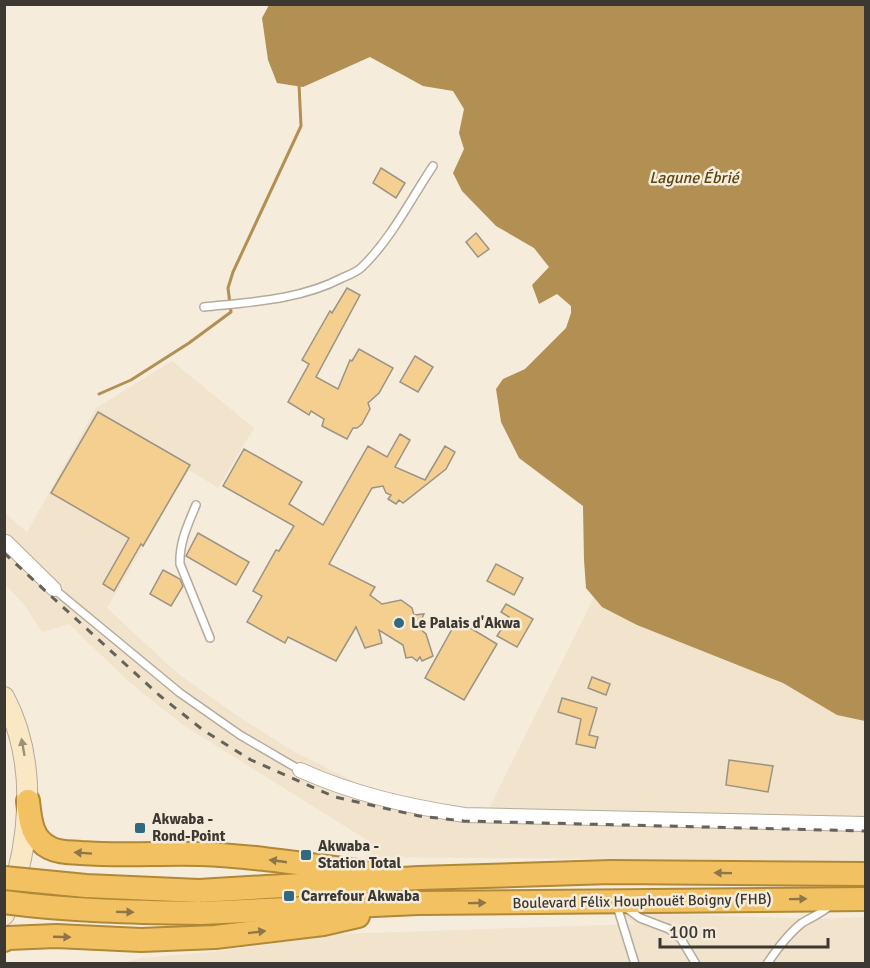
<svg xmlns="http://www.w3.org/2000/svg" width="870" height="968" font-family="Signika,sans-serif">
<style>
.built{fill:#f1e3cc}
.water{fill:#b28f52}
.lines{fill:none;stroke-linecap:round;stroke-linejoin:round}
.stream{stroke:#b28f52;stroke-width:3}
.building{fill:#f4cf90;stroke:#9b9384;stroke-width:1.5}
.service-casing{stroke:#b4ab9b;stroke-width:10}
.minor-casing{stroke:#b4ab9b;stroke-width:16}
.secondary-casing{stroke:#b4ab9b;stroke-width:22}
.trunk-casing{stroke:#b08837;stroke-width:26}
.service{stroke:#fff;stroke-width:7}
.minor{stroke:#fff;stroke-width:14}
.secondary{stroke:#fae8c4;stroke-width:20}
.trunk{stroke:#f2c262;stroke-width:22}
.rail{stroke:#676259;stroke-width:3;stroke-dasharray:8 8;stroke-linecap:butt}
.trunk-bridge-casing{stroke:#b08837;stroke-width:26;stroke-linecap:butt}
.trunk-bridge{stroke:#f2c262;stroke-width:22}
.oneway{fill:#9b907b}
.oneway2{fill:#8e7648}
.poi-dot{fill:#316983;stroke:#f6ecdc;stroke-width:2}
.labels{text-anchor:middle;stroke-width:5;stroke-linejoin:round;paint-order:stroke}
.poi-label{font-size:15px;font-weight:bold;fill:#3c3832;stroke:#f6ecdc;text-anchor:start}
.street-label{font-size:15px;fill:#3c3832;stroke:#f6ecdc}
.water-label{font-size:16px;font-style:italic;fill:#5d4514;stroke:#f6ecdc}
</style>
<rect width="100%" height="100%" fill="#f6ecdc"/>
<g class="built">
<path d="M172,361L254,428L218,488L189,470L107,608L177,673L242,719L291,750L359,784L408,800L464,809L488,811L594,597L602,607L637,625L783,683L837,715L865,721V861L370,857V842L183,725L128,681L69,624L42,632L25,606L5,584L4,512L27,532L96,408Z"/>
<path d="M616,912L818,919L865,917V963L117,964L141,958L213,952L340,934L636,924Z"/>
</g>
<path class="water" d="M269,5H865V721L837,715L783,683L637,625L602,607L586,588L584,560L583,506L519,458L501,422L496,389L503,379L525,369L566,328L571,313V306L557,294L539,304L532,285L549,267L534,248L496,226L462,191L453,173L464,149L459,133L464,109L453,91L423,86L370,57L303,87L277,83L268,60L262,18Z"/>
<g class="lines">
<path class="stream" d="M99,394L131,380L189,343L231,312L228,288L233,272L301,126L299,84"/>
</g>
<g class="building">
<path d="M381,168L405,183L396,198L373,183Z"/>
<path d="M476,233L489,249L478,257L466,242Z"/>
<path d="M347,288L360,295L316,377L338,389L350,360L352,361L359,349L393,368L379,393L368,403L370,409L362,424L357,428H353L347,439L322,426L324,419L311,411L309,415L288,402L309,364L302,360L330,311L332,313Z"/>
<path d="M415,356L433,367L418,392L400,382Z"/>
<path d="M98,412L190,465L143,546L141,544L114,591L103,584L129,538L51,493Z"/>
<path d="M400,434L410,440L395,467L425,480L445,446L455,452L446,469L403,503L399,500L396,504L388,499L391,495L386,493L383,486L372,488L329,564L375,587L370,595L382,604L401,600L412,608L414,615L424,614L418,627L426,634L433,656L422,661L420,657L417,661L412,657L406,658L403,645L379,630L382,643L365,648L356,627L336,661L288,637L285,643L247,622L262,596L253,591L276,550L279,551L294,526L223,486L244,449L302,482L289,504L323,525L368,446L387,457Z"/>
<path d="M198,533L249,562L236,585L186,556Z"/>
<path d="M496,564L523,578L514,595L487,581Z"/>
<path d="M163,570L180,579L183,586L171,606L150,594Z"/>
<path d="M506,604L533,619L517,647L497,636L509,617L501,612Z"/>
<path d="M457,620L497,644L464,700L425,678Z"/>
<path d="M592,677L610,684L606,695L588,688Z"/>
<path d="M562,698L597,708L589,735L598,737L595,748L576,744L581,719L558,712Z"/>
<path d="M729,760L773,766L768,792L726,785Z"/>
</g>
<g class="lines">
<g class="service-casing">
<g id="service">
<path d="M204,307C250,302 300,300 342,278C349,275 357,272 362,267C391,239 411,199 433,166"/>
<path d="M196,505C188,524 179,543 180,564L210,638"/>
<path d="M54,589L180,693L240,735L300,770"/>
<path d="M617,906L635,964"/>
<path d="M625,907L640,918L669,929L681,939L696,964"/>
<path d="M767,964C777,949 788,934 802,923C812,917 822,913 831,905"/>
</g>
</g>
<g class="minor-casing">
<g id="minor">
<path d="M6,542L54,589"/>
<path d="M300,770C353,794 407,806 464,815L866,824"/>
</g>
</g>
<g class="secondary-casing">
<path id="secondary" d="M4,697C39,763 31,847 4,915"/>
</g>
<g class="trunk-casing">
<g id="trunk">
<path d="M28,801C30,819 31,839 50,848C59,853 71,852 81,853C121,856 160,853 200,854C255,856 309,865 364,872"/>
<path d="M199,891L419,878L611,872L866,874"/>
<path d="M201,913L418,903L866,899"/>
<path d="M4,940L8,938L56,936L141,940L215,937L323,924L358,916"/>
</g>
</g>
<use href="#service" class="service"/>
<use href="#minor" class="minor"/>
<use href="#secondary" class="secondary"/>
<use href="#trunk" class="trunk"/>
<path class="rail" d="M4,553L159,695L203,730L251,760L335,797L419,816L464,821L866,831"/>
<g class="trunk-bridge-casing">
<g id="trunk-bridge">
<path d="M4,878L86,886L199,891"/>
<path d="M4,902C70,911 135,912 201,913"/>
</g>
</g>
<use href="#trunk-bridge" class="trunk-bridge"/>
</g>
<defs><path id="oneway-solid" d="M-6-.8H1V-3.2L6.5 0L1 3.2V.8H-6Z" transform="scale(1.5)"/></defs>
<use class="oneway" href="#oneway-solid" transform="translate(23 747) rotate(-100)"/>
<g class="oneway2">
<use href="#oneway-solid" transform="translate(83 853) rotate(-176)"/>
<use href="#oneway-solid" transform="translate(278 861) rotate(-172)"/>
<use href="#oneway-solid" transform="translate(723 873) rotate(-179)"/>
<use href="#oneway-solid" transform="translate(798 899) rotate(-1)"/>
<use href="#oneway-solid" transform="translate(477 903) rotate(-1)"/>
<use href="#oneway-solid" transform="translate(125 912) rotate(1)"/>
<use href="#oneway-solid" transform="translate(257 932) rotate(-7)"/>
<use href="#oneway-solid" transform="translate(62 937) rotate(2)"/>
</g>
<g class="poi-dot">
<circle cx="399" cy="623" r="6"/>
<rect x="134" y="822" width="12" height="12" rx="3"/>
<rect x="300" y="849" width="12" height="12" rx="3"/>
<rect x="283" y="890" width="12" height="12" rx="3"/>
</g>
<g class="labels">
<g class="poi-label">
<text x="411" y="628">Le Palais d'Akwa</text>
<text x="152" y="824">Akwaba -<tspan x="152" dy="17">Rond-Point</tspan></text>
<text x="318" y="851">Akwaba -<tspan x="318" dy="17">Station Total</tspan></text>
<text x="301" y="901">Carrefour Akwaba</text>
</g>
<g class="street-label">
<text transform="translate(642 901) rotate(-1)" y="5">Boulevard Félix Houphouët Boigny (FHB)</text>
</g>
<g class="water-label">
<text x="694" y="183">Lagune Ébrié</text>
</g>
</g>
<rect width="870" height="968" fill="none" stroke="#3c3832" stroke-width="12"/>
<path d="M660 938v9h168v-9" fill="none" stroke="#3c3832" stroke-width="3"/>
<text x="669" y="938" font-size="18" fill="#3c3832" stroke="#f6ecdc" stroke-width="4.5" paint-order="stroke">100 m</text>
</svg>
